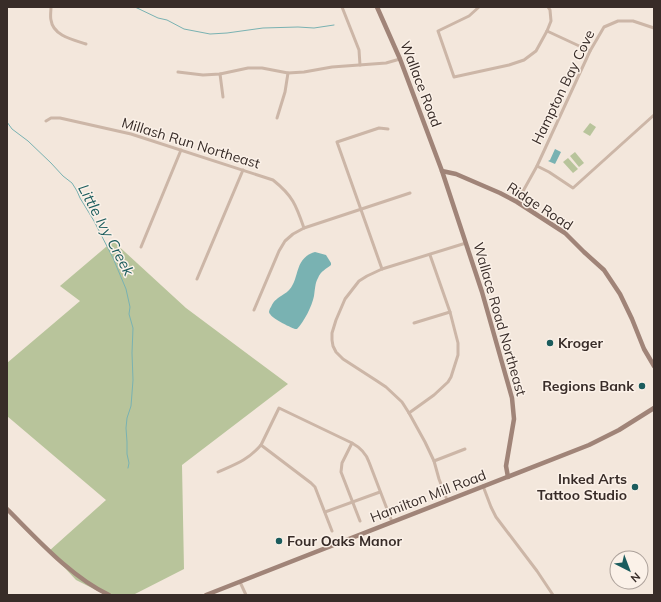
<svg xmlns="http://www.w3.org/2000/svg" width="661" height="602" font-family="Mulish,sans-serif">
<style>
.green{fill:#b8c49b}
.water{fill:#79b2b2}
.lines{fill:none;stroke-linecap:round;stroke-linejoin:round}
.stream{stroke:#79b2b2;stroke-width:1}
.street{stroke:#ccb6a7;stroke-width:3}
.secondary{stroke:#a08478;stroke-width:4.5}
.poi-dot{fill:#1b5c5d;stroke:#fbf1e8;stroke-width:1.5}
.labels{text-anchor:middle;stroke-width:3;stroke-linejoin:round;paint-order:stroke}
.street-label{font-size:14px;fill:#382c28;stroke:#fbf1e8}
.poi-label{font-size:14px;font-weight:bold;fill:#382c28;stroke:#fbf1e8;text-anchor:start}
.water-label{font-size:15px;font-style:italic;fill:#1b5c5d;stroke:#fbf1e8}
</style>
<rect width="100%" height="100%" fill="#f3e7dc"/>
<g class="green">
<path d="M590,123L596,127L590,136L583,132Z"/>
<path d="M575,152L584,163L579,167L570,156Z"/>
<path d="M568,158L578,169L573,173L563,162Z"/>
<path d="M113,241L186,308L288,384L182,465L184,569L133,595H106L76,580L49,551L106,500L7,416V363L80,301L60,286Z"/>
</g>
<g class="water">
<path d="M555,149L561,152L555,164L548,161L550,160Z"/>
<path d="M315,252L326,255L331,263V265C326,269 321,271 318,278C315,283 315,290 314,296C312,306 304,322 297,329H295C290,327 270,318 269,312C269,311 270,308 271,307C274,300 278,298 284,294C302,284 291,259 315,252Z"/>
</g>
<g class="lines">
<g class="stream">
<path d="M135,7L158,18L167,20L184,29L210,34L227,33L263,28L298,27L314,28L334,25"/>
<path d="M7,122L12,129L28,141L51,163L63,176L72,183L77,191L80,198L94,221L113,258L126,289L130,307L129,314L133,328L132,353L133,380L131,406L127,418L126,428L127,442V454L129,463L128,468"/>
</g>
<g class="street">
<path d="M51,7C51,11 50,16 51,20C53,36 74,40 86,44"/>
<path d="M342,7L359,50L360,65"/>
<path d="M479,7L469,16L438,31L454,77L509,65L524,60L536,51L547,31L551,21L550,10L548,7"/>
<path d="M547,31L590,51"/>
<path d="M178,72L203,75L220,74L248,68H262L288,73L304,72L332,67L386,63L400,59"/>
<path d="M220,74L223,97"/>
<path d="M277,118L285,92L288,73"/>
<path d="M46,121L51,118H60L131,134L273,180C293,196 296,205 304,228"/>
<path d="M537,166L549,172L573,188L654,115"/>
<path d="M517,202L537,166L590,51L604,27L618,21H633L654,28"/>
<path d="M141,247L181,150"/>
<path d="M382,269L337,142L379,128L388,129"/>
<path d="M197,279L243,170"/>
<path d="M254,310L279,251L285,241L293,234L304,228L410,193"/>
<path d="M414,323L450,312"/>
<path d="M409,413L434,395L448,382L451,377L458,355V343L450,312L430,255"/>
<path d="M352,443L342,463L341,472L360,521"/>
<path d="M261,445L311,483L315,487L332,531"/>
<path d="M434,461L465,449"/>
<path d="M218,472C236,464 248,460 261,445L279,408L352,443C361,448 366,453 369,462L392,522"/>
<path d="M483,486L491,507L496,517L537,571L553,595"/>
<path d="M447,500L439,479L434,461L425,442L409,413L402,402L386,387L377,381L343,359L336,352L333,346L332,340V333L336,320L345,299L359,281L367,276L382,269L466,243"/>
<path d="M325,512L380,492"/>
<path d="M240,582L246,595"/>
</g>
<g class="secondary">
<path d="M377,7L400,59L442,171L482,292L512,398L514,419L506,466L508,477"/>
<path d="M442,171L456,174L500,193L517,202L565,233L584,252L604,270L620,294L632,319L644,349L654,366"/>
<path d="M7,509C37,539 71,577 109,595"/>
<path d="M206,595L589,445L619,430L654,408"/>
</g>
</g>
<g class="poi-dot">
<circle cx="550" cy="343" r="4"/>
<circle cx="642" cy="386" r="4"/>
<circle cx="635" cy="487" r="4"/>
<circle cx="279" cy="541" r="4"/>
</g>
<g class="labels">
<g class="street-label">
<text transform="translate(421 84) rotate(69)" y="5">Wallace Road</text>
<text transform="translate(563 87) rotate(-64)" y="5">Hampton Bay Cove</text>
<text transform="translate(191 143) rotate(17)" y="5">Millash Run Northeast</text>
<text transform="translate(540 206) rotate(33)" y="5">Ridge Road</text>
<text transform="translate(500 319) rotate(74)" y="5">Wallace Road Northeast</text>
<text transform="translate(428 496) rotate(-21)" y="5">Hamilton Mill Road</text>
</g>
<g class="poi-label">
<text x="558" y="348">Kroger</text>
<text x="634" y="391" text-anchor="end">Regions Bank</text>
<text x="627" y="484" text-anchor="end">Inked Arts<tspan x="627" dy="16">Tattoo Studio</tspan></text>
<text x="287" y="546">Four Oaks Manor</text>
</g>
<g class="water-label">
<text transform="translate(106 230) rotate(62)" y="5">Little Ivy Creek</text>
</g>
</g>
<rect width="661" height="602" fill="none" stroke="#382c28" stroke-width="16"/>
<g transform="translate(629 570) rotate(138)"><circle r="19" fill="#fbf1e8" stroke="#ada29b"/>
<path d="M0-3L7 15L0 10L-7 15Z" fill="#1b5c5d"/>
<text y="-6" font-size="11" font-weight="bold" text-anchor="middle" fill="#382c28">N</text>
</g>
</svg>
